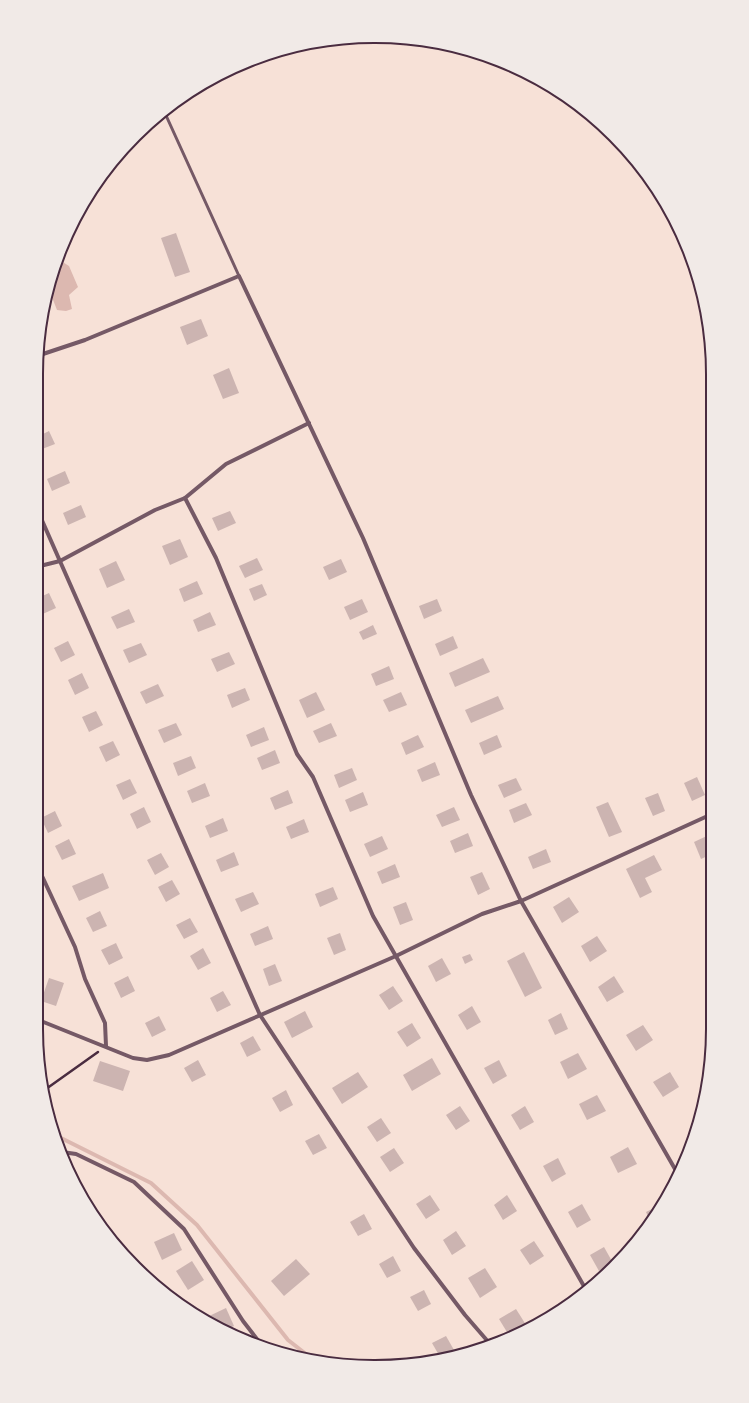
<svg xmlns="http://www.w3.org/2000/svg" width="749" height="1403" font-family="'Playfair Display',serif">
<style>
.water{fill:#dcb8b0}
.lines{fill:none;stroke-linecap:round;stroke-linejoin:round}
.stream{stroke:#dcb8b0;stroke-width:4}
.building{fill:#ccb4b1}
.path{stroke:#4a2c40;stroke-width:2.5}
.service{stroke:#755966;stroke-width:3}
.minor{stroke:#755966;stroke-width:4}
.rim{fill:none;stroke:#4a2c40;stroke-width:2}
</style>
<rect width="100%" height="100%" fill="#f7e1d7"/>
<path class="water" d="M58,259L69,266L78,287L69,295L72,309L66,311L57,310L48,287Z"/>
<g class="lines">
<path class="stream" d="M53,1134L151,1183L197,1225L288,1340L311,1358"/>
</g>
<g class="building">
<path d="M176,233L190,272L175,277L161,238Z"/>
<path d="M201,319L208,336L187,345L180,327Z"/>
<path d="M229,368L239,393L223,399L213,375Z"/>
<path d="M49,431L55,444L37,451V437Z"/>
<path d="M65,471L70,483L52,491L47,479Z"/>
<path d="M81,505L86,517L68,525L63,513Z"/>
<path d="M230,511L236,523L218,531L212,518Z"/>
<path d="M180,539L188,557L170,565L162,546Z"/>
<path d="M257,558L263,570L245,578L239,566Z"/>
<path d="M341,559L347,572L329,580L323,567Z"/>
<path d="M116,561L125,580L107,588L99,569Z"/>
<path d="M197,581L203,594L184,602L179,589Z"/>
<path d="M262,584L267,595L254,601L249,589Z"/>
<path d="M49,593L56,608L36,617V599Z"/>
<path d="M362,599L368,612L350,620L344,607Z"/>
<path d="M437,599L442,611L424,619L419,606Z"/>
<path d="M129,609L135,622L117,629L111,617Z"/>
<path d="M210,612L216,625L198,632L193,620Z"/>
<path d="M373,625L377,634L363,640L359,632Z"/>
<path d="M453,636L458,648L440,656L435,644Z"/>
<path d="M68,641L75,655L61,662L54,648Z"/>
<path d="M141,643L147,655L129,663L123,650Z"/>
<path d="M229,652L235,664L217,672L211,659Z"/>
<path d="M483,658L490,672L455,687L449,673Z"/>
<path d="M389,666L394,679L376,686L371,674Z"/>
<path d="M82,673L89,688L75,695L68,680Z"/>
<path d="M158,684L164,696L146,704L140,692Z"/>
<path d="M245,688L250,700L232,708L227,695Z"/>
<path d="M316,692L325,710L307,718L299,700Z"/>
<path d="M401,692L407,705L389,712L383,700Z"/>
<path d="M498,696L504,709L471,723L465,710Z"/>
<path d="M96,711L103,725L89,732L82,717Z"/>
<path d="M176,723L182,735L164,743L158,730Z"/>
<path d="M331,723L337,736L319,743L313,731Z"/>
<path d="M264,727L269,740L251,747L246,735Z"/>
<path d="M418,735L424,747L406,755L401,743Z"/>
<path d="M497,735L502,747L484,755L479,743Z"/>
<path d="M113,741L120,755L106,762L99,747Z"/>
<path d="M275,750L280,763L262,770L257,758Z"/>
<path d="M191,756L196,768L178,776L173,763Z"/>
<path d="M435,762L440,775L422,782L417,770Z"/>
<path d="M352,768L357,780L339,788L334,775Z"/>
<path d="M36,776L42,788L36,791Z"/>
<path d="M697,777L705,795L692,801L684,783Z"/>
<path d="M516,778L522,790L504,798L498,785Z"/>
<path d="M130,779L137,793L123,800L116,785Z"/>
<path d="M205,783L210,796L192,803L187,791Z"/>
<path d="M288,790L293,803L275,810L270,798Z"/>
<path d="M363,792L368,805L350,812L345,800Z"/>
<path d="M658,793L665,811L653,816L645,798Z"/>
<path d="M608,802L622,832L609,837L596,807Z"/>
<path d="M526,803L532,815L514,823L509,810Z"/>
<path d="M144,807L151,822L137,829L130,814Z"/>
<path d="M454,807L460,820L442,827L436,815Z"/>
<path d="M55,811L62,826L48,833L41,818Z"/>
<path d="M223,818L228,831L210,838L205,826Z"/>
<path d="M304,819L309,832L291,839L286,827Z"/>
<path d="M468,833L473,846L455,853L450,841Z"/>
<path d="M711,834L712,854L701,859L694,842Z"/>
<path d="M382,836L388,849L370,857L364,844Z"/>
<path d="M69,839L76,854L62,860L55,846Z"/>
<path d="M546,849L551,862L533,869L528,857Z"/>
<path d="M234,852L239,865L221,872L216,860Z"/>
<path d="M161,853L169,867L155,875L147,860Z"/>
<path d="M654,855L662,870L645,878L652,892L640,898L626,869Z"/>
<path d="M395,864L400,877L382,884L377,872Z"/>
<path d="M482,872L490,889L478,895L470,877Z"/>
<path d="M103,873L109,888L79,901L72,886Z"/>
<path d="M172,880L180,894L166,902L158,887Z"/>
<path d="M333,887L338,899L320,907L315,894Z"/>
<path d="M253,892L259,904L241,912L235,899Z"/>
<path d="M569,897L579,912L562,923L553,907Z"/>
<path d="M406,902L413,920L400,925L393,907Z"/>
<path d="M100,911L107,926L93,932L86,918Z"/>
<path d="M190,918L198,932L184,939L176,925Z"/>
<path d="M268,926L273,939L255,946L250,934Z"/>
<path d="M340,933L346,950L334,955L327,938Z"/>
<path d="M597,936L607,951L590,962L581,946Z"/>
<path d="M116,943L123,958L109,965L101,950Z"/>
<path d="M203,948L211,963L198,970L190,956Z"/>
<path d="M524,952L542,988L525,997L507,961Z"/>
<path d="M470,954L473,960L465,964L462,957Z"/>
<path d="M442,958L451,974L436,982L428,966Z"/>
<path d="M275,964L282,981L269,986L263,969Z"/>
<path d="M128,976L135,991L121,998L114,983Z"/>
<path d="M614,976L624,992L607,1002L598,987Z"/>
<path d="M49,978L64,983L56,1006L41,1001Z"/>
<path d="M393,986L403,1001L389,1010L379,995Z"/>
<path d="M223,991L231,1005L217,1012L210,998Z"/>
<path d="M472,1006L481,1022L467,1030L458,1015Z"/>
<path d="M305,1011L313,1027L292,1038L284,1022Z"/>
<path d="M561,1013L568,1029L555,1035L548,1020Z"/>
<path d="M159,1016L166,1030L152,1037L145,1023Z"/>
<path d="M412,1023L421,1038L407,1047L397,1032Z"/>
<path d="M643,1025L653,1040L636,1051L626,1035Z"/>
<path d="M253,1036L261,1050L247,1057L240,1043Z"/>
<path d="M578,1053L587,1069L568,1079L560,1062Z"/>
<path d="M432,1058L441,1074L412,1091L403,1075Z"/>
<path d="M198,1060L206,1075L192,1082L184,1068Z"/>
<path d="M499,1060L507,1076L493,1084L484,1068Z"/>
<path d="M100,1061L130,1071L123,1091L93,1081Z"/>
<path d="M358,1072L368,1087L342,1104L332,1088Z"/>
<path d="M670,1072L679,1087L663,1097L653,1082Z"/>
<path d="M286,1090L293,1105L280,1112L272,1098Z"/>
<path d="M597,1095L606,1111L587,1120L579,1104Z"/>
<path d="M460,1106L470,1121L456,1130L446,1115Z"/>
<path d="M525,1106L534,1122L520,1130L511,1115Z"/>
<path d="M381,1118L391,1133L377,1142L367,1127Z"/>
<path d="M319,1134L327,1148L313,1155L305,1141Z"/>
<path d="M628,1147L637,1164L618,1173L610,1157Z"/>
<path d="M394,1148L404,1163L390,1172L380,1157Z"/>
<path d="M558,1158L566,1174L552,1182L543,1166Z"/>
<path d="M430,1195L440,1210L426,1219L416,1204Z"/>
<path d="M507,1195L517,1211L503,1220L494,1205Z"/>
<path d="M582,1204L591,1220L577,1228L568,1212Z"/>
<path d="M658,1206V1207L649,1219L646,1212Z"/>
<path d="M364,1214L372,1229L358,1236L350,1222Z"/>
<path d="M456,1231L466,1246L452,1255L443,1240Z"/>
<path d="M174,1233L182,1250L162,1260L154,1242Z"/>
<path d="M534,1241L544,1256L530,1265L520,1250Z"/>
<path d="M604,1247L613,1263L599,1271L590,1255Z"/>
<path d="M393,1256L401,1271L387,1278L379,1264Z"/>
<path d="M296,1259L310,1274L284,1296L271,1281Z"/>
<path d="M192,1261L204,1280L188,1290L176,1271Z"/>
<path d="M485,1268L497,1287L480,1298L468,1278Z"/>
<path d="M424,1290L431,1304L418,1311L410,1297Z"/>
<path d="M226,1308L234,1326L228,1329L205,1318Z"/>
<path d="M516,1309L528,1328L510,1337L499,1319Z"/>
<path d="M446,1336L454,1350L440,1357L432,1343Z"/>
</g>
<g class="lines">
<path class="path" d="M46,1089L98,1052"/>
<path class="service" d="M164,111L239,276"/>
<g class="minor">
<path d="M37,356L85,340L239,276L363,538L471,795L521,901L679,1176"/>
<path d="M185,498L216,558L297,754L313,777L373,916L585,1288"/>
<path d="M37,509L260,1015L414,1248L465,1315L491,1345"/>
<path d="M36,567L60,561L155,510L185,498L226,464L309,423"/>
<path d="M36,863L75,947L85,979L105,1023L106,1046"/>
<path d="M36,1019L133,1058L147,1060L169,1055L396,956L482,914L521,901L712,814"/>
<path d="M62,1152L76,1154L134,1182L184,1229L243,1321L260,1343"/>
</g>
</g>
<path d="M0 0H749V1403H0ZM374 43H375A331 331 0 0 1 706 374V1029A331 331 0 0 1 375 1360H374A331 331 0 0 1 43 1029V374A331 331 0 0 1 374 43Z" fill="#f1eae7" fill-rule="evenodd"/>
<path class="rim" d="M374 43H375A331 331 0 0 1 706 374V1029A331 331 0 0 1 375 1360H374A331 331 0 0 1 43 1029V374A331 331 0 0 1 374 43Z"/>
</svg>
